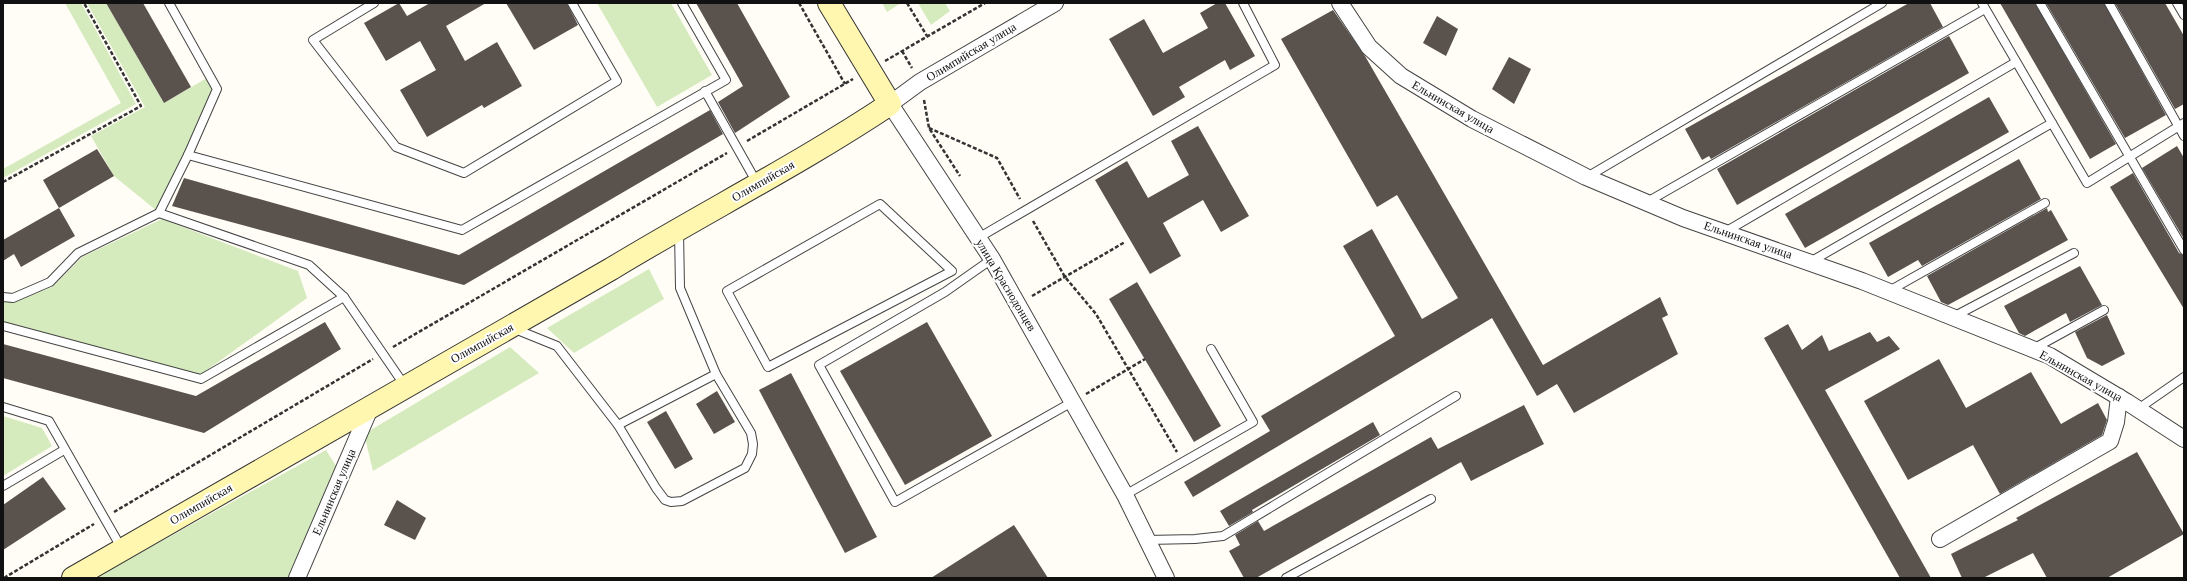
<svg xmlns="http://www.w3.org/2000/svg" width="2187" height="581" font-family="'Times New Roman',serif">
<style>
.green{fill:#d5ebbd}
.building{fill:#5a524d}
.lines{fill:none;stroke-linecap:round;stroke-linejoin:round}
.lane-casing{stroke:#444;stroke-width:10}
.street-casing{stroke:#444;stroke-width:18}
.secondary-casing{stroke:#333;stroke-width:24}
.path{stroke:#333;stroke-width:2.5;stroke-dasharray:4 2;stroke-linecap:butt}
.lane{stroke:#fff;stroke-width:8}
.street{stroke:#fff;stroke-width:16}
.secondary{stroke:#fff6b0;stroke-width:22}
.labels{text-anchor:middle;stroke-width:4;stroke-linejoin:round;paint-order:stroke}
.street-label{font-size:12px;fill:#111;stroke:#fff}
</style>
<rect width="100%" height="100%" fill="#fffdf5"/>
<g class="green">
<path d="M65,3H81L136,104L3,178V169L121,103Z"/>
<path d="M87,3H106L164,103L207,78L214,89L186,154L157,211L114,176L91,136L145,107Z"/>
<path d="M597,3H671L712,75L657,107Z"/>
<path d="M882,3H901L887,12Z"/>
<path d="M918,3H945L950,11L931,25Z"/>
<path d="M162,219L298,271L307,298L200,375L3,322V301L14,302L52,287L82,257Z"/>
<path d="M649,269L664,299L574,353L547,328Z"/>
<path d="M510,347L539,373L373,471L364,434Z"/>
<path d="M3,416L42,428L52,446L3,476Z"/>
<path d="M326,450L343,477L297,578H95Z"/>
</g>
<g class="building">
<path d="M106,3H143L191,87L164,103Z"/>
<path d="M399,3L407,16L430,3H486L446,26L465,61L497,42L522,86L484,108L482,105L427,137L400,90L436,70L420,41L386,61L364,23Z"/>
<path d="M506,3H567L578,25L534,50Z"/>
<path d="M696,3H737L790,97L735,133L718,102L743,86Z"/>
<path d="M1217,3H1225L1255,56L1230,70L1225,60L1179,87L1185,97L1153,116L1109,39L1144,19L1163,53L1208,28L1200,13Z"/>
<path d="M1909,3H1930L1943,27L1711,159L1709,156L1702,160L1685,129Z"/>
<path d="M2000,3H2035L2116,144L2090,159Z"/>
<path d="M2046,3H2104L2166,115L2125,138Z"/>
<path d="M2115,3H2165L2184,36V104L2175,109Z"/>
<path d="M1333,10L1365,56L1543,365L1660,297L1668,315L1662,318L1678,354L1574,413L1557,384L1537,396L1492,318L1193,497L1184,482L1270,431L1261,416L1395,336L1343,246L1372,229L1422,319L1458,298L1397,195L1377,207L1281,39Z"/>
<path d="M1437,16L1458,29L1446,56L1423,43Z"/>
<path d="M1949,36L1969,73L1737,205L1717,169Z"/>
<path d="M1509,57L1531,69L1514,104L1492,89Z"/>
<path d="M1989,97L2009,132L1805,248L1785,214Z"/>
<path d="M710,110L723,134L464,285L172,206L184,178L459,255Z"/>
<path d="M1198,126L1249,216L1221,232L1203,200L1163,223L1181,256L1150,274L1095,180L1127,161L1148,198L1189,175L1171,141Z"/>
<path d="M2177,146L2184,158V239L2142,168Z"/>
<path d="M97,149L114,176L59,208L43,180Z"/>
<path d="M2019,159L2041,199L1922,266L1918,260L1888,277L1869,243Z"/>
<path d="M2133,173L2179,253L2184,255V309L2110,187Z"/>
<path d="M59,208L75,236L21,267L14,254L3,261V240Z"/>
<path d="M2047,208L2048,212L2051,210L2068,240L1948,305L1941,302L1927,276Z"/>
<path d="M2080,266L2102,305L2070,322L2066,313L2025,336L2019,333L2004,306Z"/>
<path d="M1137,282L1221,426L1194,442L1109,299Z"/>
<path d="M2107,315L2125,354L2102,366L2087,358L2075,332Z"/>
<path d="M325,322L341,349L204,433L3,378V344L196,396Z"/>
<path d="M927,322L992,436L905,485L840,371Z"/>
<path d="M1788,324L1802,350L1822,335L1829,351L1870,332L1877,342L1889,336L1900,349L1825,390L1931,578H1900L1764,338Z"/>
<path d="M1939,359L1966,408L2031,372L2061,424L2098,403L2107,420L2102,435L2000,494L1973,445L1908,480L1864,401Z"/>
<path d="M791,373L877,537L845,553L759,390Z"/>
<path d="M717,391L735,422L714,434L696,404Z"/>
<path d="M1524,405L1544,444L1471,481L1461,462L1256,578H1244L1229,551L1240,545L1235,535L1258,521L1264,531L1431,437L1438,449Z"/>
<path d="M666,411L693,459L675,469L647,422Z"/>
<path d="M1373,422L1380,435L1252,510L1253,512L1229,526L1220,511Z"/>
<path d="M2137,452L2184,534L2107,578H2047L2033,553L1983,578H1962L1951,554L2018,520L2016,518Z"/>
<path d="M43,477L66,509L3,550V505Z"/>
<path d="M397,500L426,518L415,540L384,525Z"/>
<path d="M1014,525L1048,578H931Z"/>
</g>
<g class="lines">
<g class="lane-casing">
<g id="lane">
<path d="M169,3L217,89L188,155L159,213L309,265L344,297L405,386"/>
<path d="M374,3L313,40L396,147L464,173L617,81L572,3"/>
<path d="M1982,3L2087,183L2184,123"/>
<path d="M2040,3L2184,250"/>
<path d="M2109,3L2184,136"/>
<path d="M2177,3L2184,15"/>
<path d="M705,91L757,183"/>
<path d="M188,155L462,230L726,80L682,3"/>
<path d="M1587,177L1882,3"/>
<path d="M1647,202L1985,9"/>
<path d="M880,204L952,271L768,367L727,291Z"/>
<path d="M1725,232L2016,62"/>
<path d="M978,238L1275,65L1243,3"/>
<path d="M992,259L945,292L819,365L895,502L1074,401"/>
<path d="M1810,262L2052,123"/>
<path d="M1889,291L2045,203"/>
<path d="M3,297L13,298L50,282L78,253L159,213"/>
<path d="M1953,317L2074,253"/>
<path d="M3,326L201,379L344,297"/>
<path d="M515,329L557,346L618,425L656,488L665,500L671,502L682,501L745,468L752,454L753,444L751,433L716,374L680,288L679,231"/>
<path d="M2033,349L2104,310"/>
<path d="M3,407L49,421L122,549"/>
<path d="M2138,409L2184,377"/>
<path d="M618,425L716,374"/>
<path d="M3,486L64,450"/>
<path d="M1125,495L1253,422L1211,349"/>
<path d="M1147,540L1195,539L1223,536L1456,396"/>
<path d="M1286,578L1431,499"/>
</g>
</g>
<g class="street-casing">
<g id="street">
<path d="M1055,3L920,82L890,104L992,259L1125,495L1166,578"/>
<path d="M1340,3L1369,47L1401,76L1472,119L1586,177L1683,218L1862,281L2050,356L2127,402L2184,439"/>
<path d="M1940,539L2110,441L2116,422L2119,397"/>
<path d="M297,578L371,406"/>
</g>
</g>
<g class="secondary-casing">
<path id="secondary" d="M73,578L611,269C703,213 800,164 890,104L829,3"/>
</g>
<g class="path">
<path d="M799,3L845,84"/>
<path d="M907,3L927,36"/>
<path d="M902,51L912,68"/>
<path d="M885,61L985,3"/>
<path d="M924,100L929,128L960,176"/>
<path d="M929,128L997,158L1020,199"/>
<path d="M747,141L853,79"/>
<path d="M3,182L141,106L84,3"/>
<path d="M1033,221L1065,277L1096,314L1177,452"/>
<path d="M1032,296L1125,242"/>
<path d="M393,347L727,153"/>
<path d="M1086,394L1145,359"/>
<path d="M114,512L373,359"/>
<path d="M4,578L94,524"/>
</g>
<use href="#lane" class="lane"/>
<use href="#street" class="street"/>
<use href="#secondary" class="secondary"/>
</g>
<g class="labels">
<g class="street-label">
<text transform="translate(971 52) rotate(-31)" y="4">Олимпийская улица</text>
<text transform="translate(1453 107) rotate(30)" y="4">Ельнинская улица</text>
<text transform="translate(763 181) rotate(-30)" y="4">Олимпийская</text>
<text transform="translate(1748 240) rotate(19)" y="4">Ельнинская улица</text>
<text transform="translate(1006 285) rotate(59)" y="4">улица Краснодонцев</text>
<text transform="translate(482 343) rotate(-29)" y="4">Олимпийская</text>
<text transform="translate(2081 376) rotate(29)" y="4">Ельнинская улица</text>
<text transform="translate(334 492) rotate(-67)" y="4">Ельнинская улица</text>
<text transform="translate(201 504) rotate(-30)" y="4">Олимпийская</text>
</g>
</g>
<rect width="2187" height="581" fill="none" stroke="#111111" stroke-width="8"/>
</svg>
